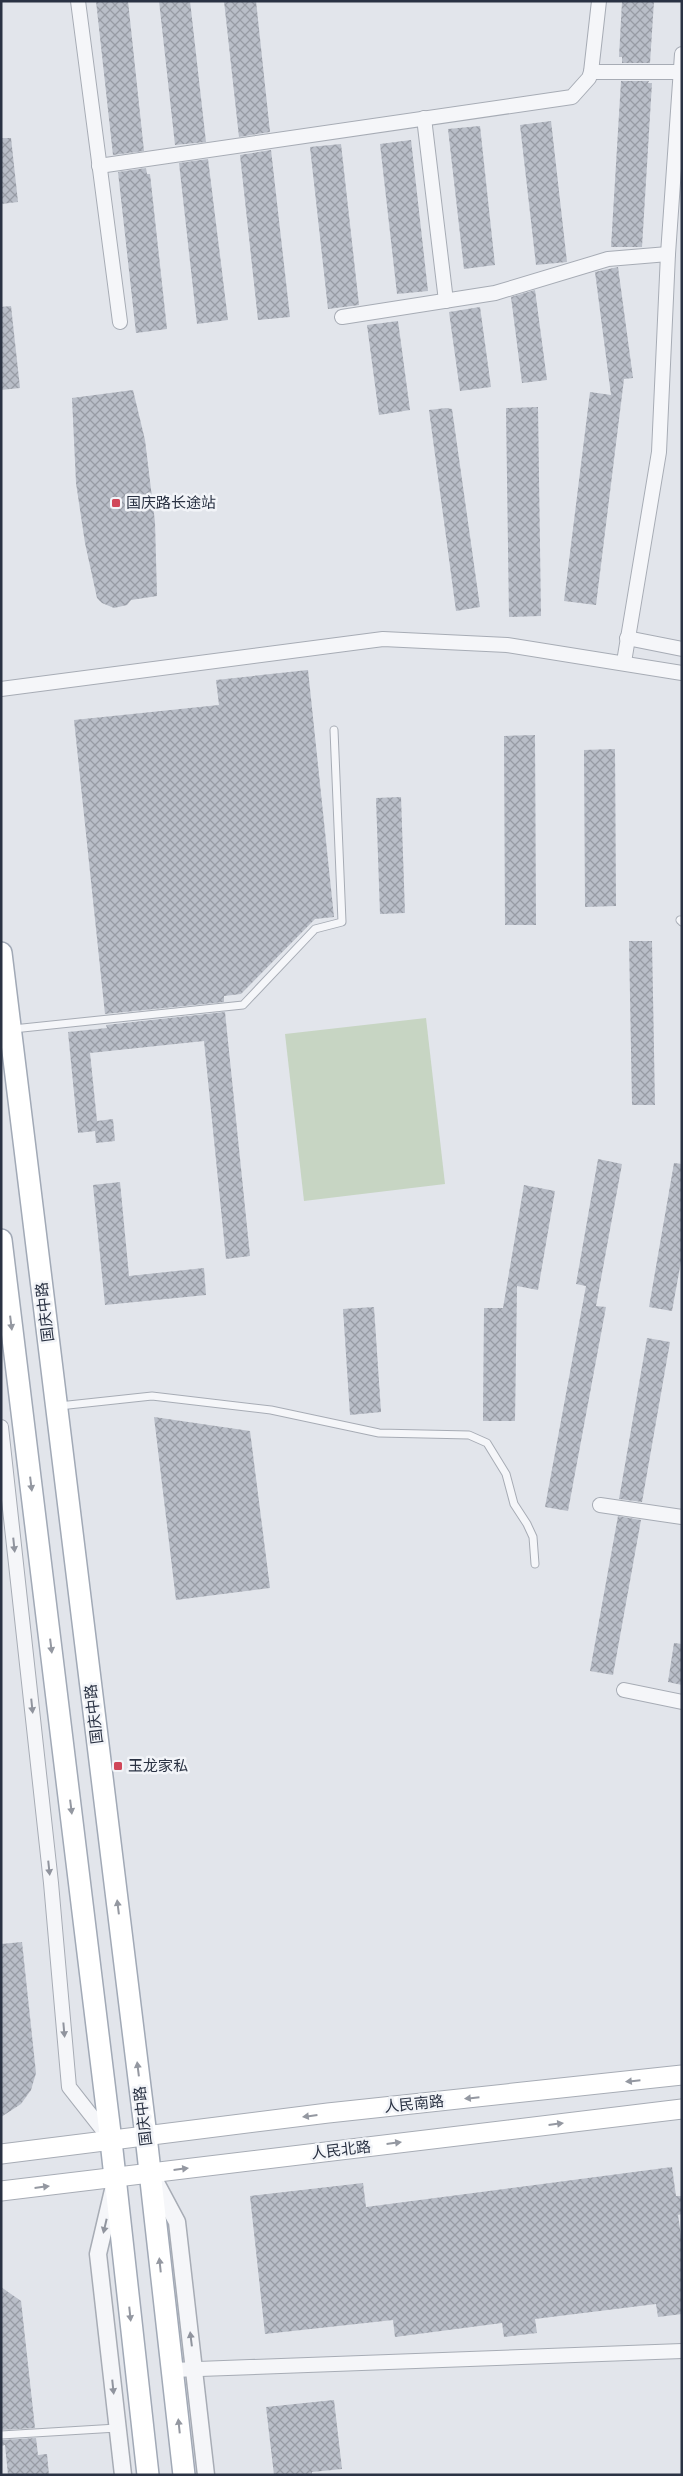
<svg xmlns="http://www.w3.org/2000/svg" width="683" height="2476" font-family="Overpass,'Noto Sans SC',sans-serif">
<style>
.garden{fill:#c7d5c3}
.building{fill:url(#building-cross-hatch)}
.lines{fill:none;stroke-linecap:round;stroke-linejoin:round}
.service-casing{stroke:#a7acb5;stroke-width:9}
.minor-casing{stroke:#a7acb5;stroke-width:16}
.tertiary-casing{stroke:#a7acb5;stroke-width:19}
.secondary-casing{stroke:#a7acb5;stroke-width:21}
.primary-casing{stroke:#a1a9b6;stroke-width:24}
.service{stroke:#f5f6f9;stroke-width:7}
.minor{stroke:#f5f6f9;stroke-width:14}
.tertiary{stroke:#f5f6f9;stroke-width:16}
.secondary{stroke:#fff;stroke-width:19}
.primary{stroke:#fff;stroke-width:21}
.oneway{fill:#9498a1}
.oneway2{fill:#90949e}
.poi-dot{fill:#d04759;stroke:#f2f4f8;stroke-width:2}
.labels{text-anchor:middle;stroke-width:5;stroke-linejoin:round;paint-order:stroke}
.poi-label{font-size:15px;fill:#2a3243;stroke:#f2f4f8;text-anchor:start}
.street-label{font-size:15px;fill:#2a3243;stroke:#f2f4f8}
</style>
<defs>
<pattern id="building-cross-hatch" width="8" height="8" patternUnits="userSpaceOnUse" patternTransform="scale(1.25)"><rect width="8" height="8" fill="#b9bec8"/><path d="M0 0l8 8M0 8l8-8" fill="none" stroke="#979ba4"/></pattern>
</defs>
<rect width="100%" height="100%" fill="#e2e5eb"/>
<path class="garden" d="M426,1018L445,1184L304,1201L285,1034Z"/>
<g class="building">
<path d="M96,1H128L144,151L113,155Z"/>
<path d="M159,1H190L206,142L175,145Z"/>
<path d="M224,1H256L270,132L239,137Z"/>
<path d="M622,1H654L650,63H622V57H619Z"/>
<path d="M621,81H649L648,83H652L642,247H611Z"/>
<path d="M551,121L567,262L536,265L520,125Z"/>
<path d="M480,126L495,265L464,269L448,129Z"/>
<path d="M1,138H11L18,202L1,204Z"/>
<path d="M411,140L428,291L397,294L380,144Z"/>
<path d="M341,144L359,305L328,309L310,147Z"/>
<path d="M271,150L290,317L258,320L240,155Z"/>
<path d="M208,159L228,320L197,324L179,163Z"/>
<path d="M146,168L147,174H150L167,329L136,333L118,172Z"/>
<path d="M618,267L633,378L624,379L596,605L564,601L590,392L611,395L595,272Z"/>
<path d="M535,290L547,380L522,383L511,297Z"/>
<path d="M11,306L20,388L1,390V307Z"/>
<path d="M480,307L491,387L460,391L449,312Z"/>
<path d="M398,321L410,410L379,415L367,325Z"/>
<path d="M133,390L145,440L155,522L157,596L131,600L127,605L114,608L102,603L97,598L85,543L76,483L72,398Z"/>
<path d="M538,407L541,616L509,617L506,408Z"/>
<path d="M446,408L452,409L480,607L456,611L429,410Z"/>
<path d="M308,670L334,917L315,919L241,994L224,996V1002L105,1014L74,720L219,705L216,680Z"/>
<path d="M535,735L536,925H505L504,736Z"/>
<path d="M615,749L616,906L585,907L584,750Z"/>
<path d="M401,797L405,913L380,914L376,798Z"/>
<path d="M629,941H652L655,1105H632Z"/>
<path d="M225,1012L250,1256L226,1259L204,1041L90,1053L97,1121L113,1119L115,1141L96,1143L95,1131L78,1133L68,1032L107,1028L106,1025Z"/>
<path d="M598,1159L622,1164L596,1306L606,1307L568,1511L545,1507L586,1286L576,1284Z"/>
<path d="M674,1163L682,1164V1256L672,1311L649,1307Z"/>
<path d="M120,1182L129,1276L204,1268L206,1295L105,1305L93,1185Z"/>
<path d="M524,1185L555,1191L538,1290L517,1286L515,1421H483L484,1308H503Z"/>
<path d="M374,1307L381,1412L350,1415L343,1309Z"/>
<path d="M647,1338L670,1342L642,1502L619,1499Z"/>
<path d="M154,1417L250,1431L270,1588L176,1600Z"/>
<path d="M618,1516L641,1520L613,1675L590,1671Z"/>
<path d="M674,1643L682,1644V1685L668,1682Z"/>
<path d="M22,1942L36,2073L31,2090L21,2104L1,2117V1944Z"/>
<path d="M672,2167L676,2196H682V2214L678,2215L682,2243V2314L658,2317L656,2304L535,2319L537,2333L504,2337L502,2323L395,2337L393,2320L265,2334L250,2196L363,2183L366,2207Z"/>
<path d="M1,2287L21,2301L35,2428L1,2430Z"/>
<path d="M334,2400L342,2469L312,2472V2475H274L266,2407Z"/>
<path d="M36,2438L38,2455L47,2454L49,2475H8L5,2445L1,2446V2440Z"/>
</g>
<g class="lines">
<g class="service-casing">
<g id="service">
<path d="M680,920L682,922"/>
<path d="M13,1029L243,1005L315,929L342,922L334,730"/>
<path d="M59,1406L152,1396L271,1410L379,1433L469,1435L487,1443L506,1474L514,1504L527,1524L533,1537L535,1564"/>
<path d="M1,2435L117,2428"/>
</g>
</g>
<g class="minor-casing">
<g id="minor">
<path d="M78,1L120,322"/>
<path d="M591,72H682"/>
<path d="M424,118L446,301"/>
<path d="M99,166L572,97L589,78L591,72L599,1"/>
<path d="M342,317L495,293L608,259L668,254"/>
<path d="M627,638L682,649"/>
<path d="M624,662L659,452L668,254L682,54"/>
<path d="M1,689L383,639L507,645L682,673"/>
<path d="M1,1427L51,1883L69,2087L109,2138"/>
<path d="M600,1505L682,1517"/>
<path d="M624,1690L682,1702"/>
<path d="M172,2370L682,2351"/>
</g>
</g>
<g class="tertiary-casing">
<g id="tertiary">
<path d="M153,2177L177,2222L206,2475"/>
<path d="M113,2190L98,2254L123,2475"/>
</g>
</g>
<g class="secondary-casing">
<g id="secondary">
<path d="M1,2154L328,2113L682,2075"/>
<path d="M1,2191L682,2109"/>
</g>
</g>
<g class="primary-casing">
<g id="primary">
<path d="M1,953L146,2136L184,2475"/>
<path d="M1,1240L111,2141L148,2475"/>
</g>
</g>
<use href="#service" class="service"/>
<use href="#minor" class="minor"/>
<use href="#tertiary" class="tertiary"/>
<use href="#secondary" class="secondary"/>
<use href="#primary" class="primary"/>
</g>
<defs><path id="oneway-solid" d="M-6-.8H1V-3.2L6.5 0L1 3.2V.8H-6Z" transform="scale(1.25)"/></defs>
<g class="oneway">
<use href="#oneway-solid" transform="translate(11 1323) rotate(83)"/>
<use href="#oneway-solid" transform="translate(31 1484) rotate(83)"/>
<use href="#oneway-solid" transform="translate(51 1646) rotate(83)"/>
<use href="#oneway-solid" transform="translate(71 1807) rotate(83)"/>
<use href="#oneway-solid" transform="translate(118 1907) rotate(-97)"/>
<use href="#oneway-solid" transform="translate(138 2069) rotate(-97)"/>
<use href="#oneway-solid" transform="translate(633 2081) rotate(174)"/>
<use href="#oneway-solid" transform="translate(472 2098) rotate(174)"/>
<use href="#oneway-solid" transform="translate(310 2116) rotate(173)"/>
<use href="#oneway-solid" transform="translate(556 2124) rotate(-7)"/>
<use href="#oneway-solid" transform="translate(394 2143) rotate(-7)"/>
<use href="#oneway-solid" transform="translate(181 2169) rotate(-7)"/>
<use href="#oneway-solid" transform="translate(42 2187) rotate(-7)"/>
<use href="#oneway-solid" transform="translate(160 2265) rotate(-96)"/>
<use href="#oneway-solid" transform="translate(130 2314) rotate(84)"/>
<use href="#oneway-solid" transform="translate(179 2426) rotate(-96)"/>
</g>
<g class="oneway2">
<use href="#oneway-solid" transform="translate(14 1545) rotate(84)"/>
<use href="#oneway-solid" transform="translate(32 1706) rotate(84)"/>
<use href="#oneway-solid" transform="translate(49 1868) rotate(84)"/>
<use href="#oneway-solid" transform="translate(64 2030) rotate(85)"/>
<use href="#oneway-solid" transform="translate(105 2226) rotate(103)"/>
<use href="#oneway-solid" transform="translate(191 2339) rotate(-97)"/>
<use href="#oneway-solid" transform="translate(113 2387) rotate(84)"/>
</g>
<g class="poi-dot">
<rect x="111" y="498" width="10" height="10" rx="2.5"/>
<rect x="113" y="1761" width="10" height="10" rx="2.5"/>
</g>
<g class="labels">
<g class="poi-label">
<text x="126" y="508">国庆路长途站</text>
<text x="128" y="1771">玉龙家私</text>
</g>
<g class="street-label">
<text transform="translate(45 1312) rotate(-97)" y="5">国庆中路</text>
<text transform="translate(94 1714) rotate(-97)" y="5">国庆中路</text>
<text transform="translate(414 2104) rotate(-6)" y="5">人民南路</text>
<text transform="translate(143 2116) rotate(-97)" y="5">国庆中路</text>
<text transform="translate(341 2150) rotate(-7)" y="5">人民北路</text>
</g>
</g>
<rect width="683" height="2476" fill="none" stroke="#2a3243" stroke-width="5"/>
</svg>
